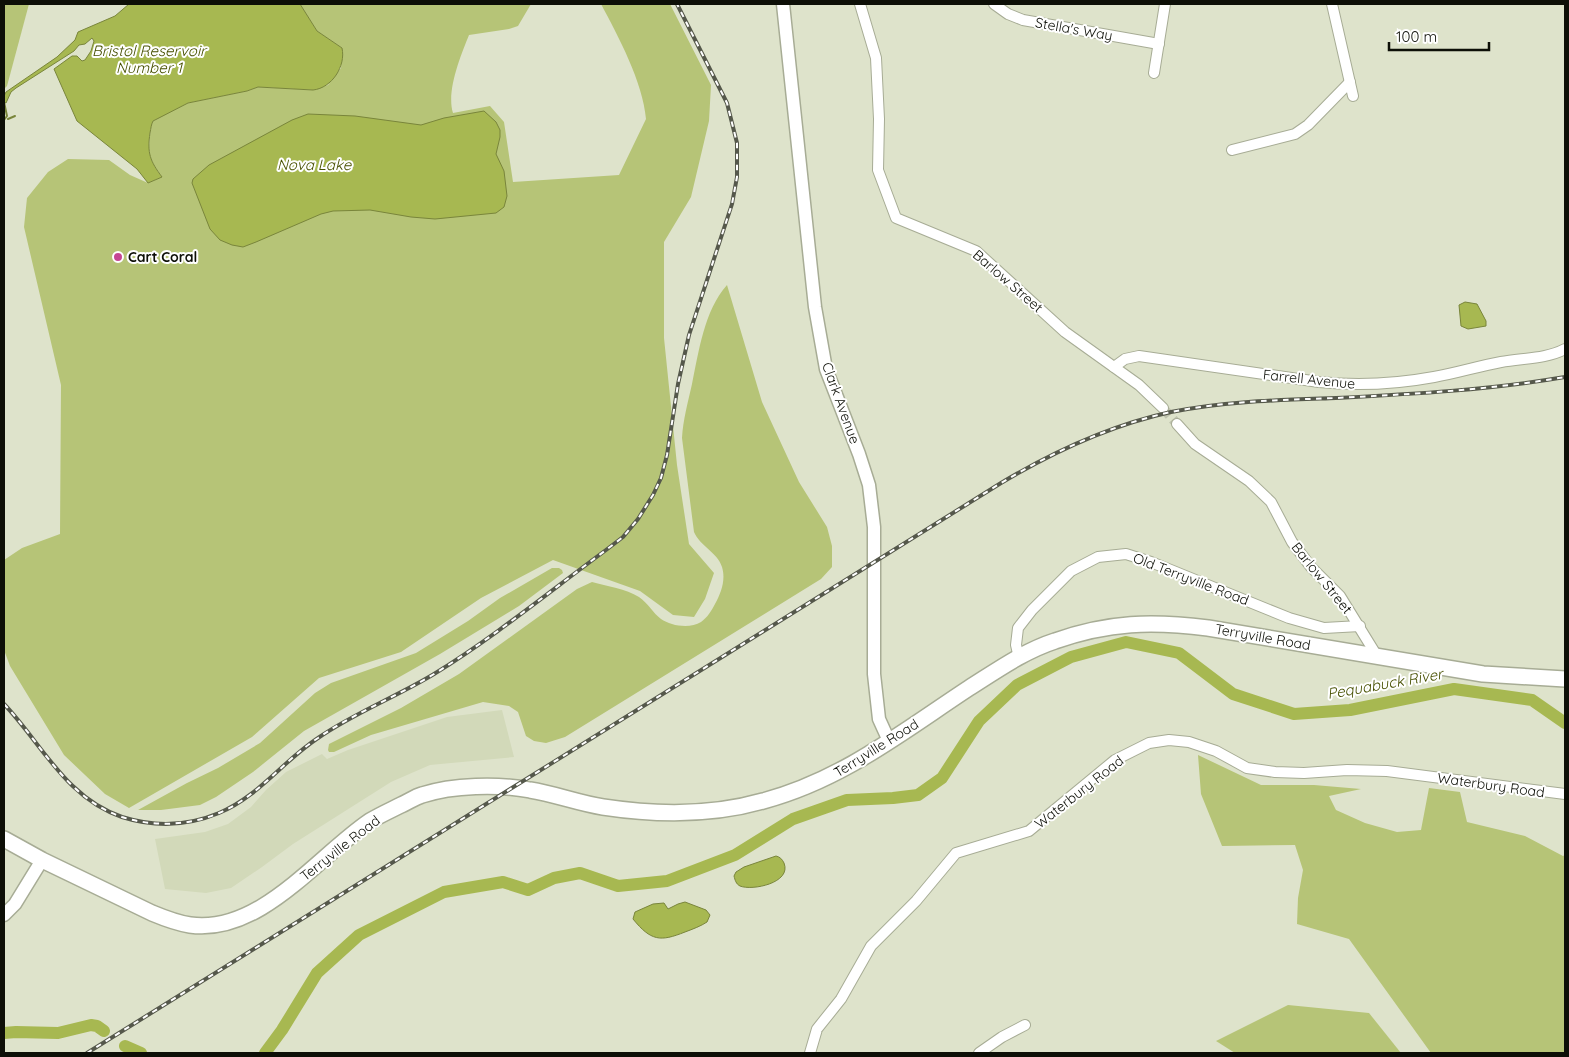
<svg xmlns="http://www.w3.org/2000/svg" width="1569" height="1057" font-family="Quicksand,sans-serif">
<style>
.built{fill:#d2d9b9}
.green{fill:#b6c477}
.water{fill:#a7b851;stroke:#79853b}
.lines{fill:none;stroke-linecap:round;stroke-linejoin:round}
.stream{stroke:#79853b;stroke-width:2}
.river{stroke:#a7b851;stroke-width:12}
.minor-tunnel{stroke:#bfc3ae;stroke-width:10;stroke-dasharray:10 5;stroke-linecap:butt}
.minor-casing{stroke:#a7ac95;stroke-width:12}
.major-casing{stroke:#a7ac95;stroke-width:15}
.highway-casing{stroke:#a7ac95;stroke-width:18}
.minor{stroke:#fff;stroke-width:10}
.major{stroke:#fff;stroke-width:12}
.highway{stroke:#fff;stroke-width:15}
.rail-casing{stroke:#55584b;stroke-width:4}
.rail{stroke:#fff;stroke-width:2;stroke-dasharray:5.5;stroke-linecap:butt}
.poi-dot{fill:#c54693;stroke:#fff;stroke-width:2}
.labels{text-anchor:middle;stroke-width:4;stroke-linejoin:round;paint-order:stroke}
.street-label{font-size:14px;fill:#0d0f07;stroke:#fff}
.poi-label{font-size:14px;font-weight:bold;fill:#0d0f07;stroke:#fff;text-anchor:start}
.water-label{font-size:15px;font-style:italic;fill:#475000;stroke:#fff}
</style>
<rect width="100%" height="100%" fill="#dee3cb"/>
<path class="built" d="M502,710L514,757L430,765L391,782L293,844L262,867L231,888L206,893L165,889L155,839L205,832L228,824L251,807L266,790L286,772L322,754L327,759L348,750L447,717Z"/>
<g class="green">
<path d="M4,4H29L7,86L4,89Z"/>
<path d="M300,4H531L518,26L509,29L469,35C461,55 446,91 453,113L490,106L504,122L513,182L619,175L646,119C643,82 618,36 601,4H670L711,85L709,121L691,197L664,242V338L677,465L689,544L714,573L705,599L694,617L673,615L640,591L553,560L481,598L401,652L319,678L252,737L129,808L105,794L64,755L10,666L4,650V560L22,548L60,534L61,385L24,227L27,198L48,172L68,159L109,160L130,175L148,183L162,177C145,155 149,151 151,125L153,121L168,112L188,103L247,91L258,87L313,90L328,85L341,68L342,48L317,31Z"/>
<path d="M727,285L762,402L799,482L827,527L832,546V567L821,579L565,737L546,743L534,741L526,736L518,712L509,706L483,702L371,735L334,752H329L328,750L329,744L401,708L459,674L577,589L592,582C607,586 626,589 639,597C648,603 653,613 661,619C671,626 690,629 701,622C707,618 712,610 715,604C721,593 726,580 722,567C718,553 700,546 694,532L682,438C683,420 688,402 692,384C699,351 704,311 727,285Z"/>
<path d="M552,568H559L562,570L563,573L519,606L440,654L304,731L253,772L216,797L200,805L161,810H138L187,783L218,768L260,743L315,693L331,683L416,653L468,621L500,598Z"/>
<path d="M1198,755L1261,785H1314L1361,789L1329,796L1336,810L1365,823L1397,832L1421,830L1429,788L1460,792L1467,822L1525,836L1563,856L1565,855V1053H1431L1349,939L1297,924L1298,898L1303,870L1295,845L1222,846L1201,794Z"/>
<path d="M1288,1005L1369,1013L1401,1053H1235L1216,1041Z"/>
</g>
<g class="water">
<path d="M129,4H300L317,31L342,48C346,66 332,88 313,90L258,87L247,91L188,103L153,121C151,125 151,128 150,133C147,153 150,161 162,177L148,183L137,169L77,121L54,69L72,56H77L82,61L85,60L91,51L94,41L92,38L85,44L79,45L74,51L16,88L11,92L6,103L4,102V96L6,92L57,57L75,40L78,32L115,16Z"/>
<path d="M484,111L496,122L500,130V137L496,154L504,171L507,196L504,207L496,213L435,219L411,217L370,210L333,211L321,214L256,242L243,247L232,245L220,240L210,229L192,183L193,179L209,165L292,120L308,114L355,116L421,125L444,118Z"/>
<path d="M1465,302L1477,304L1486,321V326L1468,329L1461,326L1459,305Z"/>
<path d="M776,856C780,857 782,859 784,863C792,883 752,891 740,886C736,884 735,880 734,876L736,872L744,867Z"/>
<path d="M685,902L706,910L710,915L707,922C701,926 693,929 685,932C660,942 651,941 633,919L635,912L653,904L664,903L668,909L678,904Z"/>
</g>
<g class="lines">
<g class="stream">
<path d="M8,119L15,116"/>
<path d="M4,120L7,116L4,102"/>
</g>
<g class="river">
<path d="M4,1033L16,1032L58,1033L91,1025L97,1026L104,1031"/>
<path d="M125,1046L141,1053"/>
<path d="M265,1053L282,1030L317,973L359,935L444,892L503,882L528,890L554,878L580,873L618,886L667,881L735,855L793,819L847,800L893,798L918,795L942,778L979,721L1017,685L1071,657L1126,642L1179,653L1233,694L1294,714L1350,710L1454,689L1532,700L1565,723"/>
</g>
<path class="minor-tunnel" d="M1163,408L1177,424"/>
<g class="minor-casing">
<g id="minor">
<path d="M860,4L876,58L879,119L878,170L896,218L976,251L1065,332L1139,385L1163,408"/>
<path d="M994,4L1008,14L1023,20L1159,44"/>
<path d="M1332,4L1353,96"/>
<path d="M1154,73L1165,4"/>
<path d="M1232,150L1295,134L1308,125L1350,82"/>
<path d="M1114,367L1125,359L1139,356L1319,382C1357,386 1396,384 1434,377C1457,373 1479,366 1501,362C1523,358 1546,359 1565,349"/>
<path d="M1177,424L1195,444L1249,481L1271,502L1292,542L1311,567L1340,596L1377,656"/>
<path d="M1019,658L1016,645L1018,628L1032,610L1071,571L1098,557L1126,554L1151,562L1289,618L1324,628L1360,626"/>
<path d="M810,1053L817,1029L841,999L871,946L916,901L956,853L1029,831L1115,760L1149,743L1169,740L1189,742L1216,751L1247,768L1275,772L1304,773L1347,770L1387,771L1565,794"/>
<path d="M979,1053L1002,1037L1025,1025"/>
</g>
</g>
<g class="major-casing">
<g id="major">
<path d="M783,4L815,307L826,369L859,454L869,485L874,527V674L879,719L889,741"/>
<path d="M4,915L15,904L42,860"/>
</g>
</g>
<g class="highway-casing">
<path id="highway" d="M4,839L42,860L152,913C164,918 177,923 190,925C260,935 318,856 370,821C380,815 391,810 401,805C408,802 415,797 422,795C453,785 498,784 530,790C555,794 578,803 603,807C656,815 711,816 763,801C842,780 902,732 969,688C996,671 1024,651 1055,641C1109,622 1152,621 1208,628L1483,674L1565,679"/>
</g>
<use href="#minor" class="minor"/>
<use href="#major" class="major"/>
<use href="#highway" class="highway"/>
<g class="rail-casing">
<g id="rail">
<path d="M4,704C42,744 66,798 122,817C154,827 188,826 219,813C258,797 283,761 318,738C354,713 396,697 434,674C494,637 549,592 606,550L623,537L638,519L653,495L661,478L667,455L678,384L689,335L732,204L737,177V143L727,103L677,4"/>
<path d="M87,1053L1001,483C1053,452 1111,425 1171,412C1225,401 1281,400 1336,398C1413,394 1489,390 1565,377"/>
</g>
</g>
<use href="#rail" class="rail"/>
</g>
<circle class="poi-dot" cx="118" cy="257" r="5"/>
<g class="labels">
<g class="street-label">
<text transform="translate(1074 29) rotate(10)" y="5">Stella's Way</text>
<text transform="translate(1008 281) rotate(41)" y="5">Barlow Street</text>
<text transform="translate(1309 379) rotate(6)" y="5">Farrell Avenue</text>
<text transform="translate(841 403) rotate(70)" y="5">Clark Avenue</text>
<text transform="translate(1322 578) rotate(51)" y="5">Barlow Street</text>
<text transform="translate(1191 579) rotate(21)" y="5">Old Terryville Road</text>
<text transform="translate(1263 637) rotate(10)" y="5">Terryville Road</text>
<text transform="translate(876 748) rotate(-32)" y="5">Terryville Road</text>
<text transform="translate(1491 785) rotate(8)" y="5">Waterbury Road</text>
<text transform="translate(1079 792) rotate(-38)" y="5">Waterbury Road</text>
<text transform="translate(340 848) rotate(-38)" y="5">Terryville Road</text>
</g>
<g class="poi-label">
<text x="128" y="262">Cart Coral</text>
</g>
<g class="water-label">
<text x="149" y="56">Bristol Reservoir<tspan x="149" dy="17">Number 1</tspan></text>
<text x="314" y="170">Nova Lake</text>
<text transform="translate(1385 684) rotate(-10)" y="5">Pequabuck River</text>
</g>
</g>
<rect width="1569" height="1057" fill="none" stroke="#0d0f07" stroke-width="10"/>
<path d="M1389 42v8h100v-8" fill="none" stroke="#0d0f07" stroke-width="2.5"/>
<text x="1396" y="42" font-size="15" fill="#0d0f07" stroke="#ffffff" stroke-width="4" paint-order="stroke">100 m</text>
</svg>
